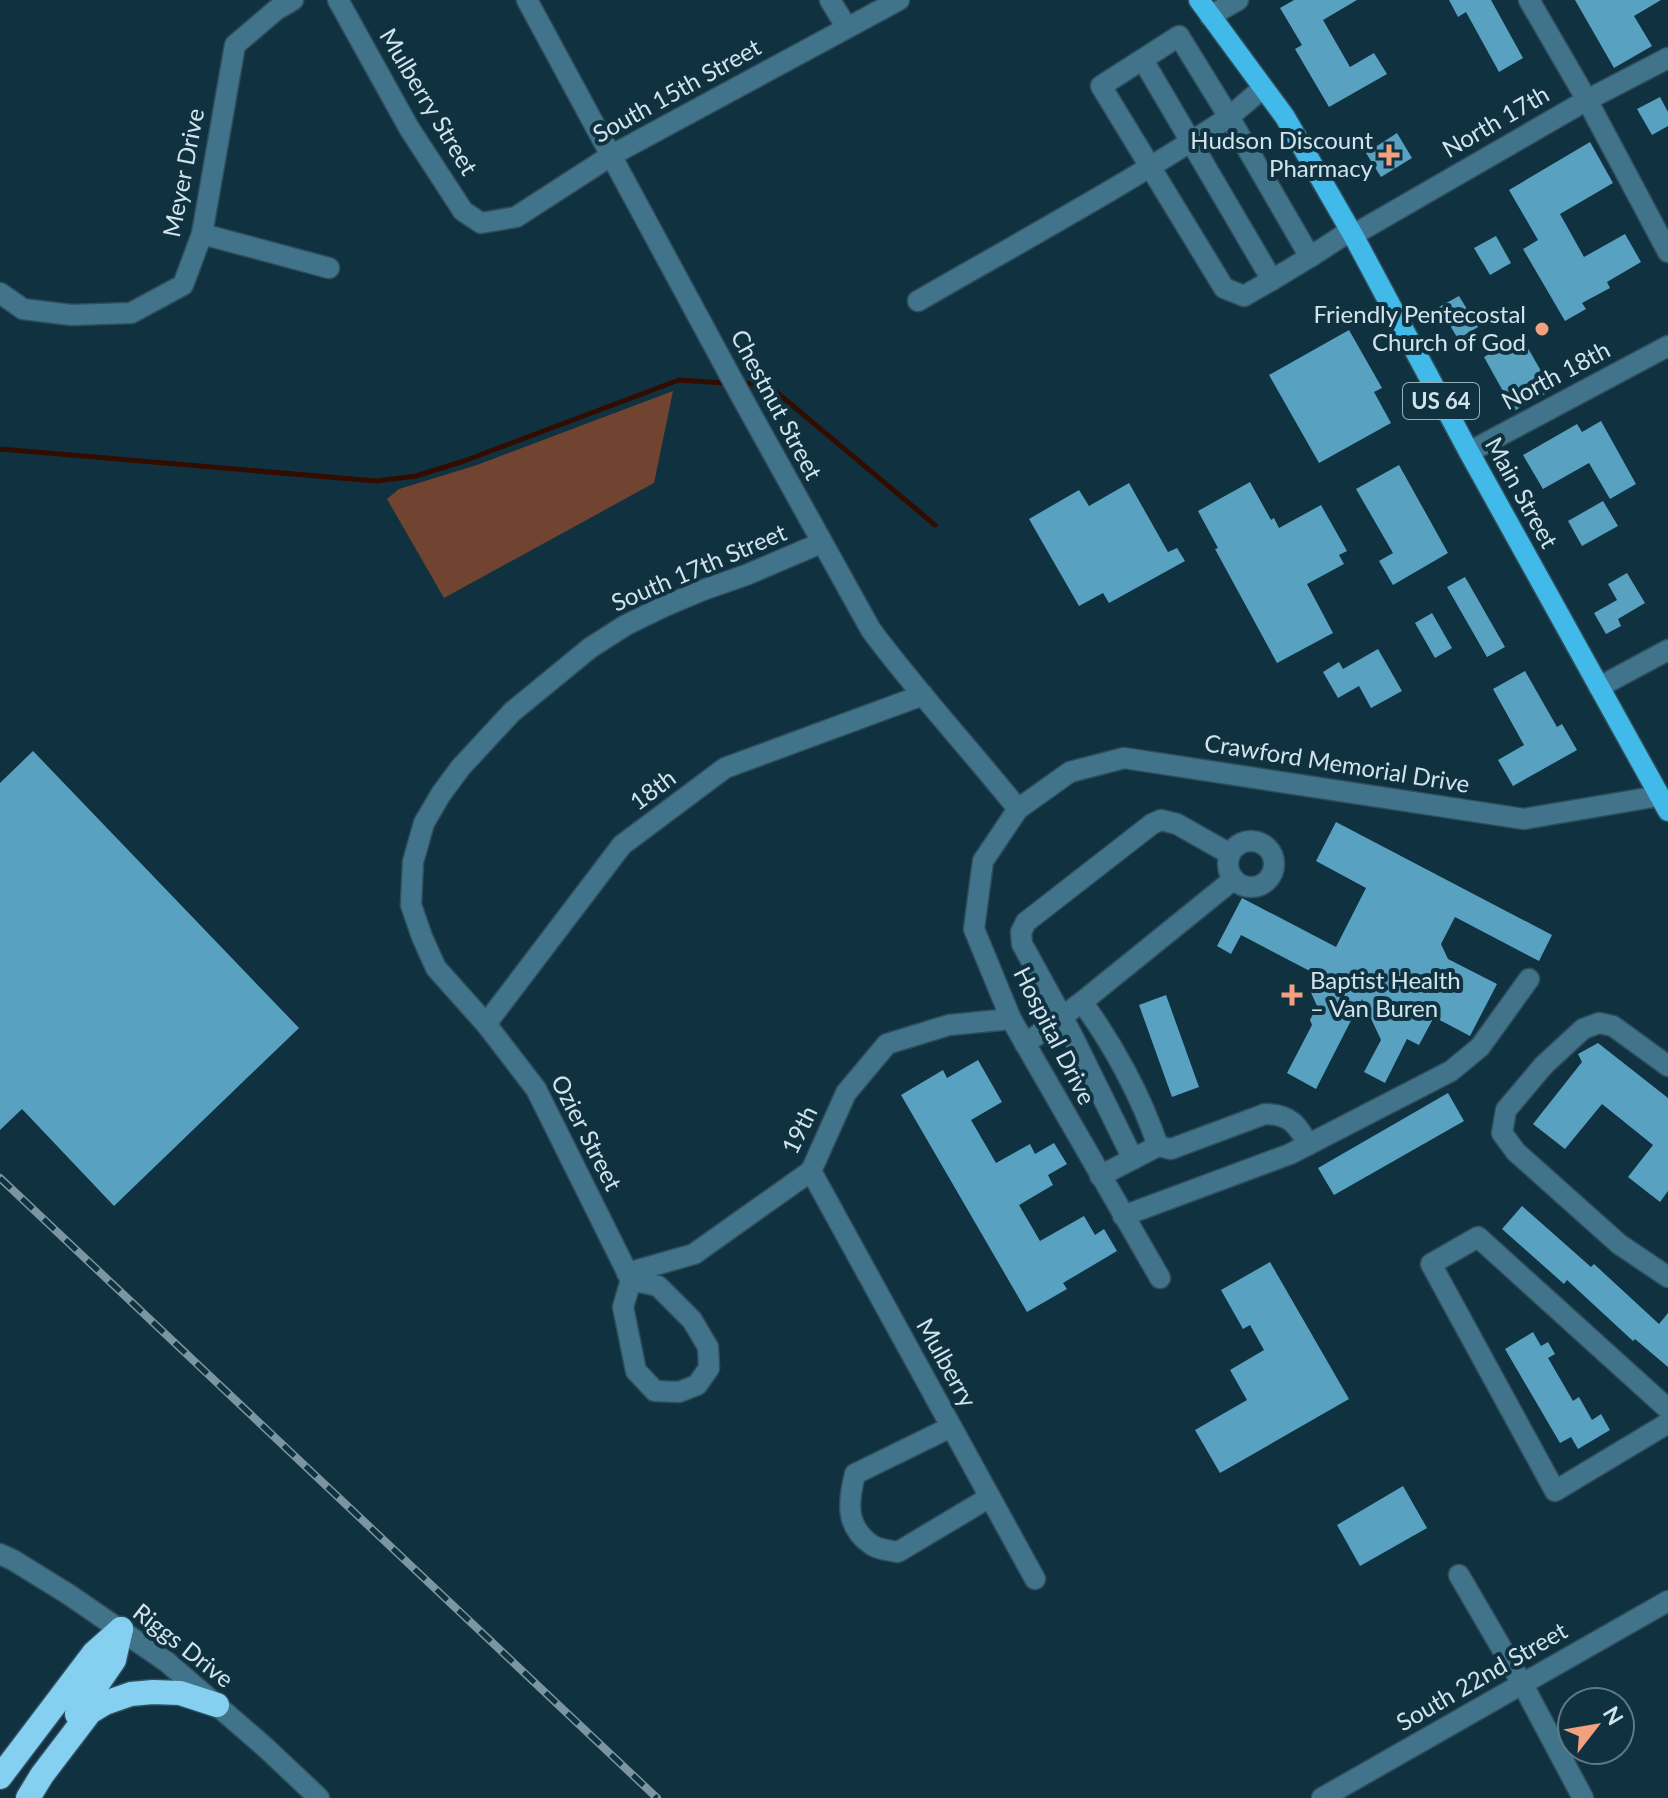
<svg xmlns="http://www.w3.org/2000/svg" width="1668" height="1798" font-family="Lato,sans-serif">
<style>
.green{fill:#714431}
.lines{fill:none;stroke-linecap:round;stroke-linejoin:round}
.stream{stroke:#330c00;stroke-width:5}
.building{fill:#59a1c1}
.minor-casing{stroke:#2f4e5c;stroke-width:23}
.major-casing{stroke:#2f4e5c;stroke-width:23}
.highway-casing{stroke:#2f4e5c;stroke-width:27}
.minor{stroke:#41748b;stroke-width:20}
.major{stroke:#41bae9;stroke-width:20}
.highway{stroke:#85cff1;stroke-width:24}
.rail-casing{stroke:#7c96a1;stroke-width:8}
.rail{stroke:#103240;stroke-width:5;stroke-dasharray:15;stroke-linecap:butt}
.poi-dot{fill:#f2a07e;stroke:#103240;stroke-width:3}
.labels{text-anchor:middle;stroke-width:8;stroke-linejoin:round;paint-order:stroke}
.shield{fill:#103240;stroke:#97afb9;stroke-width:2}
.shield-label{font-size:22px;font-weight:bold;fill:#d1e4ed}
.street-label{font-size:24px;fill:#d1e4ed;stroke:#103240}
.poi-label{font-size:24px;fill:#d1e4ed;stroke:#103240;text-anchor:end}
</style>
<rect width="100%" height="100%" fill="#103240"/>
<path class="green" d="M673,391L654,483L444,598L387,499L399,489L477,465Z"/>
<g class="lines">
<g class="stream">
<path d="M739,383L768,385L935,525"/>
<path d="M0,449L376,481L416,476L464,461L679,380L725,383"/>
</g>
</g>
<g class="building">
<path d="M1294,0H1357L1323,20L1350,67L1374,53L1387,74L1329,107L1295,49L1302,45L1280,8Z"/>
<path d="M1449,0H1491L1523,58L1499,72L1466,12L1458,17Z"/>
<path d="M1575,0H1661L1634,16L1652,46L1614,68Z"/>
<path d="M1660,97L1668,112V126L1652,135L1637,109Z"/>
<path d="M1397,133L1412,158L1381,177L1366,153Z"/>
<path d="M1590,142L1613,183L1560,214L1584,257L1625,234L1641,262L1607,282L1610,288L1582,303L1586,309L1565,321L1523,249L1538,240L1509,190Z"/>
<path d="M1496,236L1511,263L1490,275L1474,248Z"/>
<path d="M1459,296L1478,327L1458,339L1439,307Z"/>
<path d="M1349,330L1382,388L1374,392L1391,423L1319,463L1269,375Z"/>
<path d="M1521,336L1552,390L1514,411L1484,357Z"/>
<path d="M1601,421L1636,484L1610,499L1589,463L1543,489L1523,455L1577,424L1582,432Z"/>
<path d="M1399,465L1448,553L1393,585L1379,561L1393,553L1356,489Z"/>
<path d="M1250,482L1271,520L1274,518L1279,528L1321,505L1347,551L1339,555L1344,564L1307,584L1333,633L1277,663L1215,549L1218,548L1198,511Z"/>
<path d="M1129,483L1168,552L1177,548L1185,561L1109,603L1103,593L1079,606L1029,519L1079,490L1089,506Z"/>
<path d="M1603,501L1618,526L1582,546L1568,521Z"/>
<path d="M1627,573L1645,603L1618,619L1621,626L1606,634L1594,613L1617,600L1608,584Z"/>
<path d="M1465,577L1505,647L1487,657L1447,587Z"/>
<path d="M1432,613L1452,648L1435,658L1415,623Z"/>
<path d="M1378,649L1402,691L1371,708L1359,686L1338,698L1323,672L1339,662L1343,669Z"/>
<path d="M1525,671L1557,727L1562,724L1577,750L1513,786L1498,760L1524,745L1493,689Z"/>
<path d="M33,751L299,1028L114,1206L22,1109L0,1130V783Z"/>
<path d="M1336,822L1552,935L1539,961L1455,917L1441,944L1448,959L1497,984L1470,1036L1434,1017L1419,1045L1407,1039L1385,1083L1364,1072L1381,1040L1362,999L1316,1089L1287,1073L1312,1025L1310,1020L1317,1006L1309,988L1327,980L1241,935L1231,954L1217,946L1242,898L1336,947L1366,888L1316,861Z"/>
<path d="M1166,995L1199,1087L1172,1097L1139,1005Z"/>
<path d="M1598,1043L1668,1098V1191L1660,1202L1628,1177L1653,1145L1602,1104L1565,1149L1533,1124L1582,1062L1578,1054Z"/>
<path d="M978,1060L1002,1102L971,1120L996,1163L1030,1144L1035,1154L1054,1143L1067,1164L1048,1175L1053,1185L1019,1205L1040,1241L1084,1216L1095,1235L1104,1229L1117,1251L1063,1283L1067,1289L1027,1312L901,1095L943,1070L947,1078Z"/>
<path d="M1448,1093L1464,1121L1334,1195L1318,1168Z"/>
<path d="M1522,1206L1591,1267L1594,1264L1659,1324L1668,1313V1367L1635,1339L1633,1341L1567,1280L1564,1284L1502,1229Z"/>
<path d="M1270,1262L1349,1399L1220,1473L1195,1430L1247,1400L1230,1370L1264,1350L1250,1325L1243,1329L1221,1290Z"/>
<path d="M1533,1332L1541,1346L1548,1342L1555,1354L1548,1358L1573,1401L1579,1397L1592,1420L1601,1414L1610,1430L1578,1449L1571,1437L1560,1443L1505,1349Z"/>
<path d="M1403,1486L1427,1528L1360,1566L1337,1525Z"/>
</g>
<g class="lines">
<g class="minor-casing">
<g id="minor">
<path d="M338,0L409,128L463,211L481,223L516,217L612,155L899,0"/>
<path d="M527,0L740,394L871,630C917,692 970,749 1018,809"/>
<path d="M830,0L847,28"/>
<path d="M1529,0L1587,100L1668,252"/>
<path d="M1210,16L1238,0"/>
<path d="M1143,60L1272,280L1310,257"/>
<path d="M1263,88L1229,117L1310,257L1350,231"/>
<path d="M202,234L329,268"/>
<path d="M1353,235L1587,100L1668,58"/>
<path d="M0,293L23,309L71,315L131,313L183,285L202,234L235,45L276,10L293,0"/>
<path d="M918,301C1022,241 1129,183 1229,117L1179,36L1101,86L1224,288L1244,296L1272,280"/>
<path d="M1469,452L1668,346"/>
<path d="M1599,687L1668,650"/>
<circle cx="1251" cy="864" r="23"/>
<path d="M1082,1002C1113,1044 1141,1096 1158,1146"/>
<path d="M486,1024L622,845L725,768L923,695"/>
<path d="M1025,1044L1082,1002L1234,879"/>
<path d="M1668,1066L1613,1026L1599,1023L1583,1029L1544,1065L1506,1110L1502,1133L1516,1152L1619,1244L1668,1277"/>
<path d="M1133,1159L1072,1035L1022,944L1021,932L1026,922L1152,824L1161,820L1177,824L1230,854"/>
<path d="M811,1171L1035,1579"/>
<path d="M1100,1176L1158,1146L1171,1149L1265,1114C1290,1114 1298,1125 1308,1145"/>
<path d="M1123,1216L1290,1154L1451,1071L1480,1047L1529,979"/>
<path d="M627,1273L694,1254L811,1171L846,1093L887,1044L949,1025L1011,1019"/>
<path d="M1160,1278L1011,1019L974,929L983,861L1018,809L1070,772L1124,758L1524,819L1659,796"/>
<path d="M631,1280L536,1089L486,1024L436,968L422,937L411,905L413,862L424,823L441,794L461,767L512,712L590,648L626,625L665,606L703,590L746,575L821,543"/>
<path d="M631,1280L658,1286L692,1320L708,1347L709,1368L697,1385L679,1392L655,1391L636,1371L623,1307Z"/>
<path d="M1668,1409L1478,1237L1431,1264L1555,1491L1668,1423"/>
<path d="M951,1427L855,1474C848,1502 845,1527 872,1545C879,1550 890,1550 898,1552L990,1497"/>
<path d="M0,1554L13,1560L68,1594L167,1662L266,1748L319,1798"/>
<path d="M1459,1575L1523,1685L1583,1798"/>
<path d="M1322,1798L1668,1601"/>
</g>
</g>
<g class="major-casing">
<path id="major" d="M1199,0L1285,117L1353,235L1469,452L1668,811"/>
</g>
<g class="highway-casing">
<g id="highway">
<path d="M77,1714L114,1660L121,1629"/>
<path d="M0,1777L94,1653L121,1629"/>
<path d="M28,1798L42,1775L90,1712L105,1703L131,1694L153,1692L180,1693L217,1705"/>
</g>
</g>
<use href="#minor" class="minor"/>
<use href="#major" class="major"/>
<use href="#highway" class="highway"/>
<g class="rail-casing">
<path id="rail" d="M0,1178L657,1798"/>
</g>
<use href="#rail" class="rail"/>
</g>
<g class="poi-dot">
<path d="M1385 143h8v8h8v8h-8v8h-8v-8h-8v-8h8z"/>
<circle cx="1542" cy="329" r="8"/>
<path d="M1288 983h8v8h8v8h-8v8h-8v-8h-8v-8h8z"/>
</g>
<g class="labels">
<rect class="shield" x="1403" y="383" width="76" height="36" rx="6"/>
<g class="shield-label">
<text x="1441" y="409">US 64</text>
</g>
<g class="street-label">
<text transform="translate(677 91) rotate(-29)" y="8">South 15th Street</text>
<text transform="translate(428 102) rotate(59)" y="8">Mulberry Street</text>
<text transform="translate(1496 122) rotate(-30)" y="8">North 17th</text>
<text transform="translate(184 173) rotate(-79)" y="8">Meyer Drive</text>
<text transform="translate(1556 376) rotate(-28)" y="8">North 18th</text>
<text transform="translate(776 405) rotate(62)" y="8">Chestnut Street</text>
<text transform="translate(1521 493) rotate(61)" y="8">Main Street</text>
<text transform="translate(699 568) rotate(-23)" y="8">South 17th Street</text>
<text transform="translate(1337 764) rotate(9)" y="8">Crawford Memorial Drive</text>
<text transform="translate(653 790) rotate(-37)" y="8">18th</text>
<text transform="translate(1054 1036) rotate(63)" y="8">Hospital Drive</text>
<text transform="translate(800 1130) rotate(-64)" y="8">19th</text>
<text transform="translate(586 1133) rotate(63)" y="8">Ozier Street</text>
<text transform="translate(946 1363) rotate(61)" y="8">Mulberry</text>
<text transform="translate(183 1646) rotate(38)" y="8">Riggs Drive</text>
<text transform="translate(1482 1677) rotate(-30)" y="8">South 22nd Street</text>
</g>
<g class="poi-label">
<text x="1373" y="149">Hudson Discount<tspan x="1373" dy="28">Pharmacy</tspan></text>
<text x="1526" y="323">Friendly Pentecostal<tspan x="1526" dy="28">Church of God</tspan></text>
<text x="1310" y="989" text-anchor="start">Baptist Health<tspan x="1310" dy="28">– Van Buren</tspan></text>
</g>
</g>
<g transform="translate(1596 1726) rotate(59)"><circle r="38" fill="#103240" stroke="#5d7985" stroke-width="2"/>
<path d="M0-6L14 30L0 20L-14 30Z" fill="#f2a07e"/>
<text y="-12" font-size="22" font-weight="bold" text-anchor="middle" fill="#d1e4ed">N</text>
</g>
</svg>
